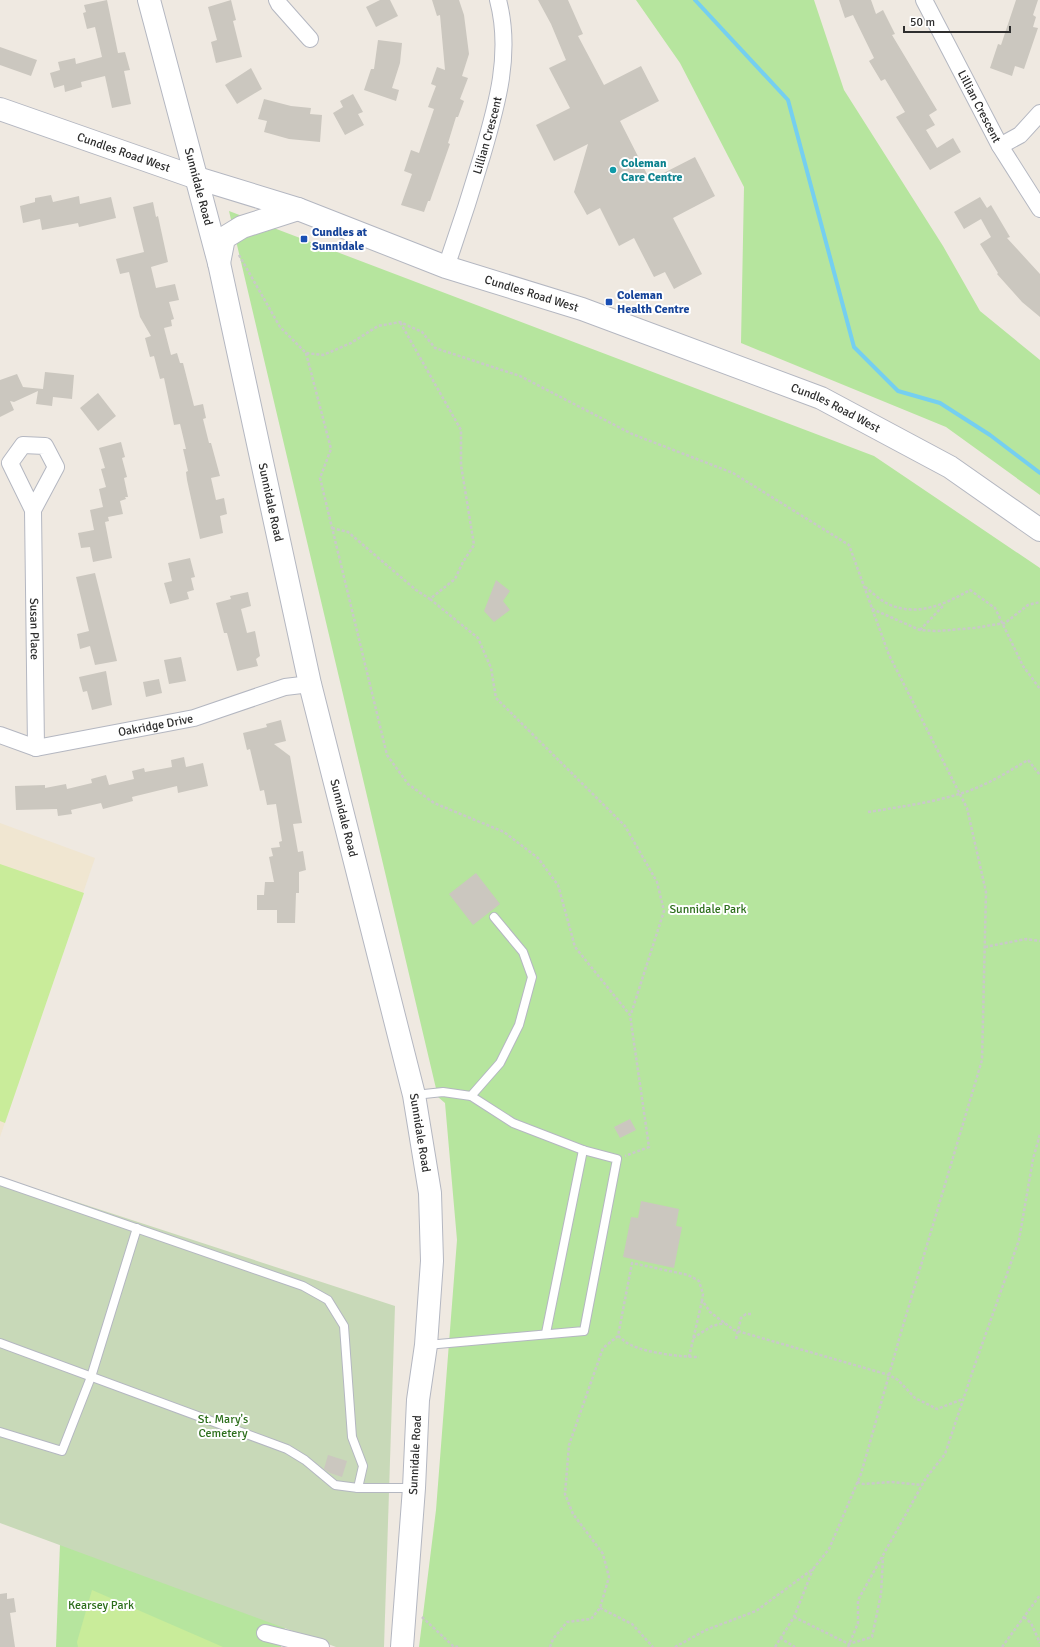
<svg xmlns="http://www.w3.org/2000/svg" width="1040" height="1647" font-family="Signika,sans-serif">
<style>
.education{fill:#f0e6d1}
.green{fill:#b6e59e}
.cemetery{fill:#c8d9b8}
.pitch{fill:#c9ec9a}
.lines{fill:none;stroke-linecap:round;stroke-linejoin:round}
.stream{stroke:#75cff0;stroke-width:4}
.building{fill:#cbc7bf}
.lane-casing{stroke:#b4b7c1;stroke-width:10}
.street-casing{stroke:#b4b7c1;stroke-width:18}
.secondary-casing{stroke:#b4b7c1;stroke-width:24}
.path{stroke:#c9c9c9;stroke-width:2.5;stroke-dasharray:3 2;stroke-linecap:butt}
.lane{stroke:#fff;stroke-width:8}
.street{stroke:#fff;stroke-width:16}
.secondary{stroke:#fff;stroke-width:22}
.culture-dot{fill:#0f9aa8;stroke:#fff;stroke-width:1.5}
.transit-dot{fill:#1a4fb4;stroke:#fff;stroke-width:1.5}
.labels{text-anchor:middle;stroke-width:4;stroke-linejoin:round;paint-order:stroke}
.street-label{font-size:12px;fill:#2e2e2e;stroke:#fff}
.culture-label{font-size:12px;font-weight:bold;fill:#0d838f;stroke:#fff;text-anchor:start}
.transit-label{font-size:12px;font-weight:bold;fill:#164399;stroke:#fff;text-anchor:start}
.park-label{font-size:12px;fill:#2c6e1b;stroke:#fff}
</style>
<rect width="100%" height="100%" fill="#efe9e1"/>
<path class="education" d="M0,823L95,858L0,1137Z"/>
<g class="green">
<path d="M636,0H814L844,90L943,246L980,311L1040,360V495L946,427L741,343L744,187L680,63Z"/>
<path d="M229,211L874,456L1040,568V1647H419L436,1510L457,1240L445,1103L438,1097Z"/>
<path d="M60,1544L285,1627L281,1647H56Z"/>
</g>
<path class="cemetery" d="M0,1177L395,1306L384,1647H336L0,1523Z"/>
<g class="pitch">
<path d="M0,864L84,893L5,1123L0,1121Z"/>
<path d="M92,1590L223,1647H78L77,1642Z"/>
</g>
<g class="lines">
<path class="stream" d="M695,0L788,100L854,347L898,391L940,403L990,435L1040,473"/>
</g>
<g class="building">
<path d="M107,0L118,53L125,52L130,70L124,71L131,104L112,108L105,76L81,82L82,87L65,92L64,85L54,88L50,73L60,70L58,62L75,58L76,64L102,57L95,27L87,29L83,13L86,12L84,5Z"/>
<path d="M231,0L236,20L233,21L242,57L216,63L211,42L217,40L208,7Z"/>
<path d="M380,0H390L398,16L376,27L366,7Z"/>
<path d="M432,0H459L464,15L469,54L462,76L468,78L460,99L464,101L458,117H456L448,143L450,144L430,201H428L424,212L401,205L412,174L404,171L411,150L419,153L434,109L428,107L436,86L431,84L437,67L445,70L440,15L437,16Z"/>
<path d="M538,0H568L583,34L578,36L604,85L641,66L659,101L620,121L650,180L695,157L715,196L673,218L702,274L674,289L665,272L654,277L634,238L619,246L600,208L587,215L574,192L588,144L554,161L536,125L570,108L549,68L566,60L551,24Z"/>
<path d="M839,0H871L876,14L883,10L895,34L892,35L937,110L929,115L935,125L926,130L937,148L953,138L961,152L930,170L896,117L905,112L885,79L881,81L869,61L874,58L853,15L845,18Z"/>
<path d="M1016,0H1038L1033,15L1036,17L1033,27L1038,28L1024,69L1015,66L1012,76L990,68L998,44L1001,45Z"/>
<path d="M378,40L402,43L400,63L392,88L399,90L396,101L364,90L371,69H374Z"/>
<path d="M0,47L37,60L31,76L0,65Z"/>
<path d="M251,68L262,89L237,104L225,85Z"/>
<path d="M353,94L363,112L358,114L364,125L345,135L333,113L343,107L340,101Z"/>
<path d="M264,99L291,106L311,108L310,114L322,115L320,142L289,139L264,132L267,121L258,119Z"/>
<path d="M51,195L53,202L79,196L80,204L111,197L116,218L79,227L78,223L42,230L40,219L23,223L20,206L35,202V198Z"/>
<path d="M980,197L987,208L991,205L1010,237L1007,238L1040,274V317L1022,302L997,274L998,273L980,244L991,237L981,219L964,229L954,212Z"/>
<path d="M153,202L156,217L158,216L168,262L151,267L156,288L175,284L179,300L169,302L174,319L171,320L172,326L164,328L171,355L177,353L180,363H183L194,406L203,404L206,418L203,419L209,443H211L220,476L211,478L216,500L224,498L227,514L220,516L223,533L200,539L187,480L186,472L188,471L183,449H186L180,424L174,425L164,378L160,379L154,356L150,357L145,338L151,336L140,317L129,272L120,274L116,259L144,252L133,207Z"/>
<path d="M45,372L74,375L72,399L53,397L52,406L36,404L38,391L14,402L10,401L14,410L0,417V380L17,374L23,387L43,389Z"/>
<path d="M98,393L116,416L98,431L80,408Z"/>
<path d="M121,442L125,457L122,458L127,477L124,478L128,497H125L126,499L120,501L123,514L108,517L109,521L105,522L112,558L93,562L90,547L81,548L78,533L94,530L90,510L103,507L99,489L106,487L101,469L105,468L99,448Z"/>
<path d="M190,558L195,577L191,578L194,590L187,592L189,599L170,604L164,583L172,581L168,563Z"/>
<path d="M95,573L117,661L95,665L90,646L80,649L77,634L89,631L76,577Z"/>
<path d="M496,580L510,591L503,601L510,610L494,622L484,611Z"/>
<path d="M248,592L251,606L241,609L247,633L255,631L260,656L256,659L258,666L237,671L227,633H224L216,603L231,599L230,596Z"/>
<path d="M181,657L186,681L169,684L164,660Z"/>
<path d="M106,671L112,705L92,710L87,691L83,692L79,677Z"/>
<path d="M159,679L162,693L146,697L143,682Z"/>
<path d="M281,720L286,741L274,744L290,756L302,823L293,824L298,852L303,851L306,870L299,872V893H296L295,923H277V910H257V895H264L265,882H274L269,857L273,856L271,848L280,847L279,842L282,841L276,804L267,805L264,790L260,791L250,749L247,750L243,733L267,727L266,724Z"/>
<path d="M184,757L186,767L203,763L208,786L178,793L177,786L132,797L133,801L103,809L101,803L71,810L72,814L58,816L57,809L16,810L15,786L45,785V788L66,784L67,789L92,783L91,779L106,775L109,785L134,779L132,771L144,768L145,772L172,767L171,760Z"/>
<path d="M476,873L500,904L473,925L449,894Z"/>
<path d="M630,1119L636,1130L620,1138L614,1127Z"/>
<path d="M641,1201L679,1209L676,1226L682,1227L674,1268L623,1257L631,1217L638,1218Z"/>
<path d="M328,1455L347,1461L342,1477L330,1473L324,1469Z"/>
<path d="M7,1593V1599L14,1598L16,1612L10,1613L15,1647H0V1594Z"/>
</g>
<g class="lines">
<g class="lane-casing">
<g id="lane">
<path d="M415,1095L443,1092L471,1096L500,1063L519,1025L532,977L523,952L494,917"/>
<path d="M0,1181L303,1286L328,1300L344,1326L352,1437L363,1466L358,1488"/>
<path d="M546,1333L583,1150"/>
<path d="M0,1343L287,1449L305,1460L335,1485L358,1488H413"/>
<path d="M427,1345L584,1331L617,1159L583,1150L513,1123L471,1096"/>
<path d="M0,1432L62,1451L91,1377L137,1228"/>
</g>
</g>
<g class="street-casing">
<g id="street">
<path d="M277,0L279,4L310,39"/>
<path id="s1" d="M924,0L1000,146L1040,209"/>
<path d="M1000,146L1020,135L1040,113"/>
<path id="s2" d="M446,267C459,230 471,193 482,156C497,105 512,53 498,0"/>
<path id="s3" d="M33,510L56,467L45,446L23,445L10,463L33,510L36,748"/>
<path id="s4" d="M0,735L36,748L194,718L285,687L310,684"/>
<path d="M265,1633L321,1647"/>
</g>
</g>
<g class="secondary-casing">
<g id="secondary">
<path id="s5" d="M149,0L219,263L310,684L414,1095L430,1193L432,1261L426,1345L418,1400L414,1488L402,1647"/>
<path id="s6" d="M0,109L197,178L298,209L446,267L582,309L821,398L950,467L1040,530"/>
<path d="M219,263L224,238L242,227L298,209"/>
</g>
</g>
<g class="path">
<path d="M239,255L280,327L306,353L323,355L351,343L378,326L400,322L422,332L435,348L520,376L632,434L733,473L849,545L889,655L967,808L986,892L982,1060L902,1329L861,1474L829,1549L813,1569L756,1611L706,1630L675,1647"/>
<path d="M306,353L331,449L320,478L387,755L408,784L434,803L504,832L538,858L558,885L575,947L630,1015L649,1147L625,1156"/>
<path d="M332,528L348,532L416,590L430,599L455,579L463,562L474,545L461,465V430L400,322"/>
<path d="M865,587C873,593 883,603 893,606C921,616 947,603 970,590L995,608L1023,666L1040,689"/>
<path d="M430,599L478,638L491,668L496,698L625,826L657,882L664,911L631,1014"/>
<path d="M872,609L920,630L937,631L974,628L1005,623L1028,605L1040,602"/>
<path d="M920,630L944,605"/>
<path d="M868,812C899,807 930,803 959,794C984,787 1006,773 1028,760L1040,775"/>
<path d="M985,947L1026,939L1040,941"/>
<path d="M618,1336C622,1339 626,1343 631,1345C647,1353 681,1357 699,1357"/>
<path d="M693,1338L712,1326L725,1323"/>
<path d="M736,1339L741,1318L746,1314H752"/>
<path d="M689,1357L702,1301"/>
<path d="M857,1482L863,1484L892,1482L922,1485"/>
<path d="M600,1608L632,1624L653,1647"/>
<path d="M422,1617L453,1646L458,1647"/>
<path d="M794,1617L849,1644L872,1637L881,1594L883,1557"/>
<path d="M1024,1617L1031,1623L1040,1643"/>
<path d="M780,1638L795,1647"/>
<path d="M550,1647L553,1639L567,1622L591,1619L600,1608L609,1577L603,1554L573,1514L565,1494L569,1445L603,1348L618,1336L632,1263L688,1275L699,1281L703,1294L702,1300L710,1312L734,1330L889,1375L898,1380L915,1398L937,1409L963,1399"/>
<path d="M775,1647L794,1617L813,1569"/>
<path d="M848,1647L858,1623V1600L926,1478L945,1454L973,1370L1019,1240L1033,1159L1040,1134"/>
<path d="M1002,1647L1040,1595"/>
</g>
<use href="#lane" class="lane"/>
<use href="#street" class="street"/>
<use href="#secondary" class="secondary"/>
</g>
<circle class="culture-dot" cx="613" cy="170" r="4"/>
<g class="transit-dot">
<rect x="300" y="235" width="8" height="8" rx="2"/>
<rect x="605" y="298" width="8" height="8" rx="2"/>
</g>
<g class="labels">
<g class="street-label">
<text dy="4" stroke="none"><textPath href="#s1" startOffset="120">Lillian Crescent</textPath></text>
<text dy="4" stroke="none"><textPath href="#s2" startOffset="138">Lillian Crescent</textPath></text>
<text dy="4" stroke="none"><textPath href="#s6" startOffset="131">Cundles Road West</textPath></text>
<text dy="4" stroke="none"><textPath href="#s5" startOffset="193">Sunnidale Road</textPath></text>
<text dy="4" stroke="none"><textPath href="#s6" startOffset="563">Cundles Road West</textPath></text>
<text dy="4" stroke="none"><textPath href="#s6" startOffset="888">Cundles Road West</textPath></text>
<text dy="4" stroke="none"><textPath href="#s5" startOffset="517">Sunnidale Road</textPath></text>
<text dy="4" stroke="none"><textPath href="#s3" startOffset="288">Susan Place</textPath></text>
<text dy="4" stroke="none"><textPath href="#s4" startOffset="160">Oakridge Drive</textPath></text>
<text dy="4" stroke="none"><textPath href="#s5" startOffset="841">Sunnidale Road</textPath></text>
<text dy="4" stroke="none"><textPath href="#s5" startOffset="1165">Sunnidale Road</textPath></text>
<text transform="translate(415 1455) rotate(-87)" y="4">Sunnidale Road</text>
</g>
<g class="culture-label">
<text x="621" y="167">Coleman<tspan x="621" dy="14">Care Centre</tspan></text>
</g>
<g class="transit-label">
<text x="312" y="236">Cundles at<tspan x="312" dy="14">Sunnidale</tspan></text>
<text x="617" y="299">Coleman<tspan x="617" dy="14">Health Centre</tspan></text>
</g>
<g class="park-label">
<text x="708" y="913">Sunnidale Park</text>
<text x="223" y="1423">St. Mary's<tspan x="223" dy="14">Cemetery</tspan></text>
<text x="101" y="1609">Kearsey Park</text>
</g>
</g>
<path d="M904 26v6h106v-6" fill="none" stroke="#2e2e2e" stroke-width="2"/>
<text x="910" y="26" font-size="12" fill="#2e2e2e" stroke="#ffffff" stroke-width="3" paint-order="stroke">50 m</text>
</svg>
